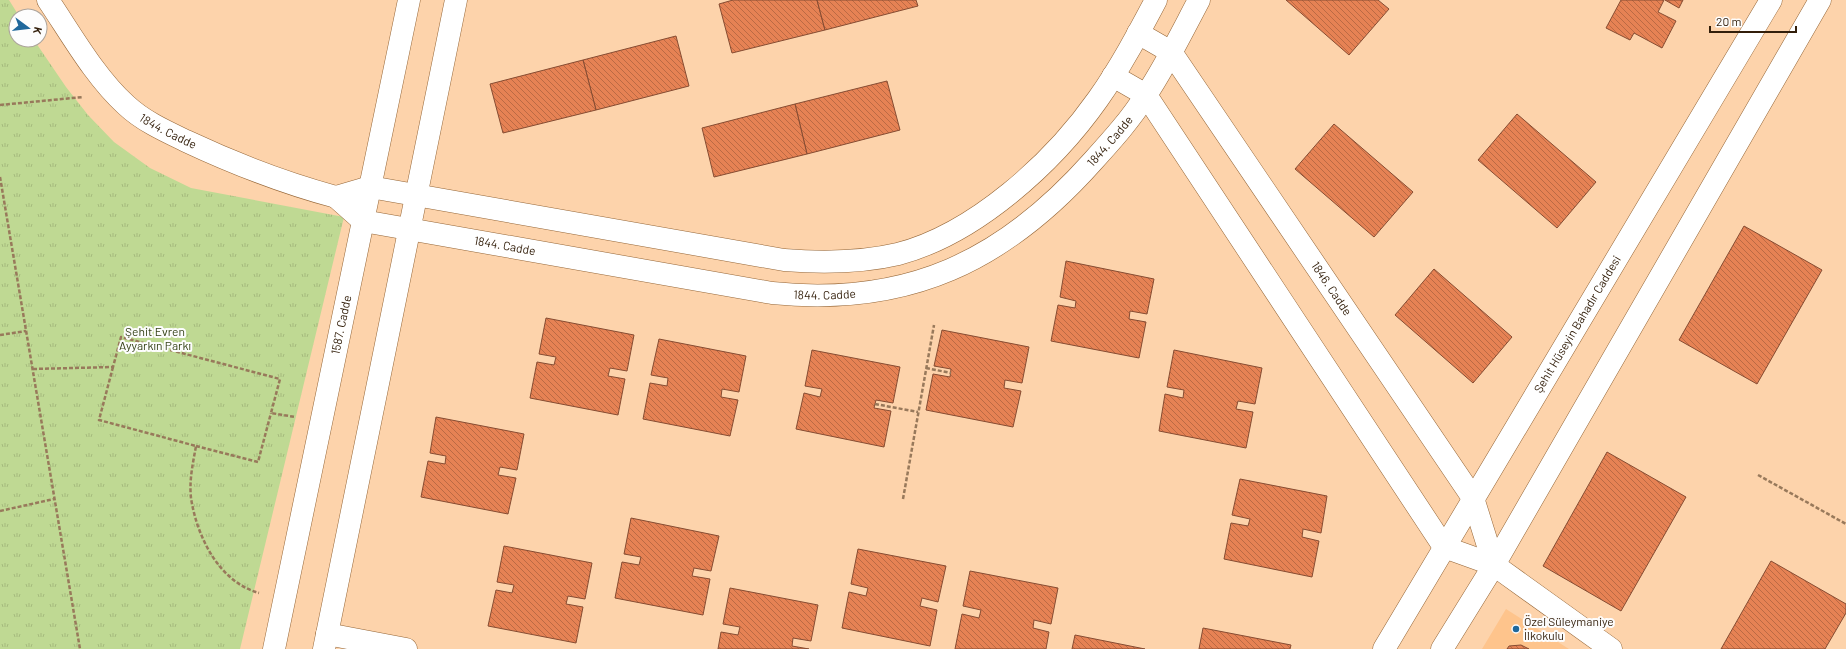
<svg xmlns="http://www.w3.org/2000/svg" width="1846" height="649" font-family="Barlow,sans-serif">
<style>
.built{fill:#fec48c}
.park{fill:url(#park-tufts)}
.building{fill:url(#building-back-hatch);stroke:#864c32}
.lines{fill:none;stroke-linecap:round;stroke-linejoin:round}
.street-casing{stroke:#956637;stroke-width:23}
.secondary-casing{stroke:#956637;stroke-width:23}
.path{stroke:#98795b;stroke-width:2.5;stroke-dasharray:4 2;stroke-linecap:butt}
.street{stroke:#fff;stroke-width:22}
.secondary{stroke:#fff;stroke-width:22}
.poi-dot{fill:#20689c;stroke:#fdfdfd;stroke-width:1.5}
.labels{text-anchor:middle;stroke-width:4;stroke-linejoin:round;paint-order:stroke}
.street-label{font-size:12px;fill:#321e0a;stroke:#fdfdfd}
.park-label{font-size:12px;fill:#344117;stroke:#fdfdfd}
.poi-label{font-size:12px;fill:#321e0a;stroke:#fdfdfd;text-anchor:start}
</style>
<defs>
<pattern id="park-tufts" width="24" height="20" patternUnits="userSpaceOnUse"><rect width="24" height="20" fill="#bfd993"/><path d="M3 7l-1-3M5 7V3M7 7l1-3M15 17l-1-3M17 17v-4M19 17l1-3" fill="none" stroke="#a5ba7d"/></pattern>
<pattern id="building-back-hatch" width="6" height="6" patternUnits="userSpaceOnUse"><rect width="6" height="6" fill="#e68254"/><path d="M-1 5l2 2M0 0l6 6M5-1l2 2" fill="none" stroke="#bb6a44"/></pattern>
</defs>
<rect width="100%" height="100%" fill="#fdd3ab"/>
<path class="built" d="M1506,609L1569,649H1482Z"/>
<path class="park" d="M0,0H9L19,16H16V40H34L66,87L88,115L114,142L150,168L191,188L344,217L240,649H0Z"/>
<g class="building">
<path d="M733,0H817L825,30L732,53L719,4Z"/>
<path d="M817,0H916L918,6L825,30Z"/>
<path d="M1286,0H1378L1389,9L1349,55Z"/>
<path d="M1621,0H1664L1658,12L1676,21L1662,48L1634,33L1630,40L1606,28Z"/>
<path d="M1665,0H1683L1679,8Z"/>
<path d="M676,36L689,86L596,110L583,60Z"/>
<path d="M583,60L596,110L503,133L490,84Z"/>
<path d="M887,81L900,130L807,154L795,104Z"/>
<path d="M795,104L807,154L714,177L702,128Z"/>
<path d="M1517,114L1596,182L1557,228L1478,160Z"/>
<path d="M1334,124L1413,192L1374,237L1295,169Z"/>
<path d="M1744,226L1822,270L1757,384L1679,340Z"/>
<path d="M1066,261L1154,279L1147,314L1130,311L1129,319L1146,322L1139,358L1051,341L1058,305L1075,308L1076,301L1060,297Z"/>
<path d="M1434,269L1512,337L1473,383L1395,315Z"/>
<path d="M546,318L634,335L627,371L610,368L608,376L625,379L618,415L530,398L537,362L554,365L556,357L539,354Z"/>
<path d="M942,330L1029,347L1022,383L1005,380L1004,388L1021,391L1013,427L926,410L933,374L950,377L951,369L934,366Z"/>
<path d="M659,339L746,356L739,392L722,389L721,397L738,400L730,436L643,419L650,383L667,386L668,378L651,375Z"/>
<path d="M812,350L900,367L893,403L876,400L874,408L891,411L884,447L796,429L804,393L820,397L822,389L805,386Z"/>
<path d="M1174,350L1262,368L1255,404L1238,401L1236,409L1253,412L1246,448L1159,431L1165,394L1183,398L1184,390L1167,387Z"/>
<path d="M436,417L524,434L517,470L500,467L498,475L516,478L508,514L421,497L428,461L445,464L446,456L430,453Z"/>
<path d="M1607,452L1686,497L1621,611L1543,566Z"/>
<path d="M1240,479L1327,496L1321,533L1303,529L1302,537L1319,541L1312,577L1224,559L1231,523L1248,526L1250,519L1232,515Z"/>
<path d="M631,518L719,536L711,571L694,568L692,576L710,579L703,615L615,598L622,562L639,565L641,557L624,554Z"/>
<path d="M504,546L592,563L585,599L568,596L566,604L583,607L576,643L488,626L496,590L512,593L514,585L497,582Z"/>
<path d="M858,549L946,566L938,602L922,598L920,606L937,610L930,646L842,628L849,592L866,596L868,588L851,584Z"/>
<path d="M1771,561L1846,604V613L1825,649H1721Z"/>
<path d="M970,571L1058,588L1051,624L1034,620L1033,628L1049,632L1046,649H955L962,614L979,618L981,610L963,606Z"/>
<path d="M730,588L818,605L811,641L793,638L792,646L809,649H718L721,632L738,635L740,627L723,624Z"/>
<path d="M1203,628L1291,645L1290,649H1199Z"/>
<path d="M1075,635L1145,649H1072Z"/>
<path d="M1521,645L1529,649H1507L1509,646Z"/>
</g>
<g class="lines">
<g class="street-casing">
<g id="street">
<path id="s1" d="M1138,33L1171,52L1473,498L1494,565"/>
<path d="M1113,76L1146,95L1444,547L1494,565L1611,649"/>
<path d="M327,634L406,649"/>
</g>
</g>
<g class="secondary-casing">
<g id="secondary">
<path id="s2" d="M48,0C71,34 95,77 126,105C143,121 165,131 186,141C235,164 284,183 336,197"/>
<path id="s3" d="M1156,0C1138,34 1120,68 1098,99C1053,163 975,234 898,254C860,263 822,263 784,260L370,187L336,197L363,221L772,293C908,307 1004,261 1093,161C1112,140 1131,119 1146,95C1166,65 1182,32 1199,0"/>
<path id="s4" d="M274,649L409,0"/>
<path d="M324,649L456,0"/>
<path id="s5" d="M1384,649L1771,0"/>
<path d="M1442,649L1494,565L1820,0"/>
</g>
</g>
<g class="path">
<path d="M0,105L83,97"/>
<path d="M0,177L80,649"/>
<path d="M0,335L26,331"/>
<path d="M113,367L99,420L196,446C193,463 189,480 191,498C197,537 219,582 259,593"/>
<path d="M926,368L951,373"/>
<path d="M33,369L113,367L121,337L280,379L271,413L295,417"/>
<path d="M875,404L918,412"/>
<path d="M196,446L258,462L271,413"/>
<path d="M1758,475L1846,524"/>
<path d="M903,499L934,325"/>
<path d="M0,511L54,499"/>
</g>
<use href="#street" class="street"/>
<use href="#secondary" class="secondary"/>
</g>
<circle class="poi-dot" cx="1516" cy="629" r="4"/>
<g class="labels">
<g class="street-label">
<text dy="4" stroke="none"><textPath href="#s2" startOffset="181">1844. Cadde</textPath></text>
<text dy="4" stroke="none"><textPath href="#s3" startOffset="1783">1844. Cadde</textPath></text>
<text dy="4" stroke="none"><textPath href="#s3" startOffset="1123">1844. Cadde</textPath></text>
<text dy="4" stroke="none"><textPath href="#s1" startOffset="324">1846. Cadde</textPath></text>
<text dy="4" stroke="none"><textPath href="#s3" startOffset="1447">1844. Cadde</textPath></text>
<text dy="4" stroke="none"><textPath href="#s5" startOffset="378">Şehit Hüseyin Bahadır Caddesi</textPath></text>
<text dy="4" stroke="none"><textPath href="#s4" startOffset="331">1587. Cadde</textPath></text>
</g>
<g class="park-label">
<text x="155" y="336">Şehit Evren<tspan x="155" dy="14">Ayyarkın Parkı</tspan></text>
</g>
<g class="poi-label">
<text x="1524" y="626">Özel Süleymaniye<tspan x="1524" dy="14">İlkokulu</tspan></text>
</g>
</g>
<g transform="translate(28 28) rotate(105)"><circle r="19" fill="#fdfdfd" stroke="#aca49c"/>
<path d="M0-3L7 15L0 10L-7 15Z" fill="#20689c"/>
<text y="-6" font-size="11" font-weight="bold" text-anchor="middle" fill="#321e0a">K</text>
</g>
<path d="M1710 26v6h86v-6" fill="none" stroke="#321e0a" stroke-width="2"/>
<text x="1716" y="26" font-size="12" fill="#321e0a" stroke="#fdfdfd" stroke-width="3" paint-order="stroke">20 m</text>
</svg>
